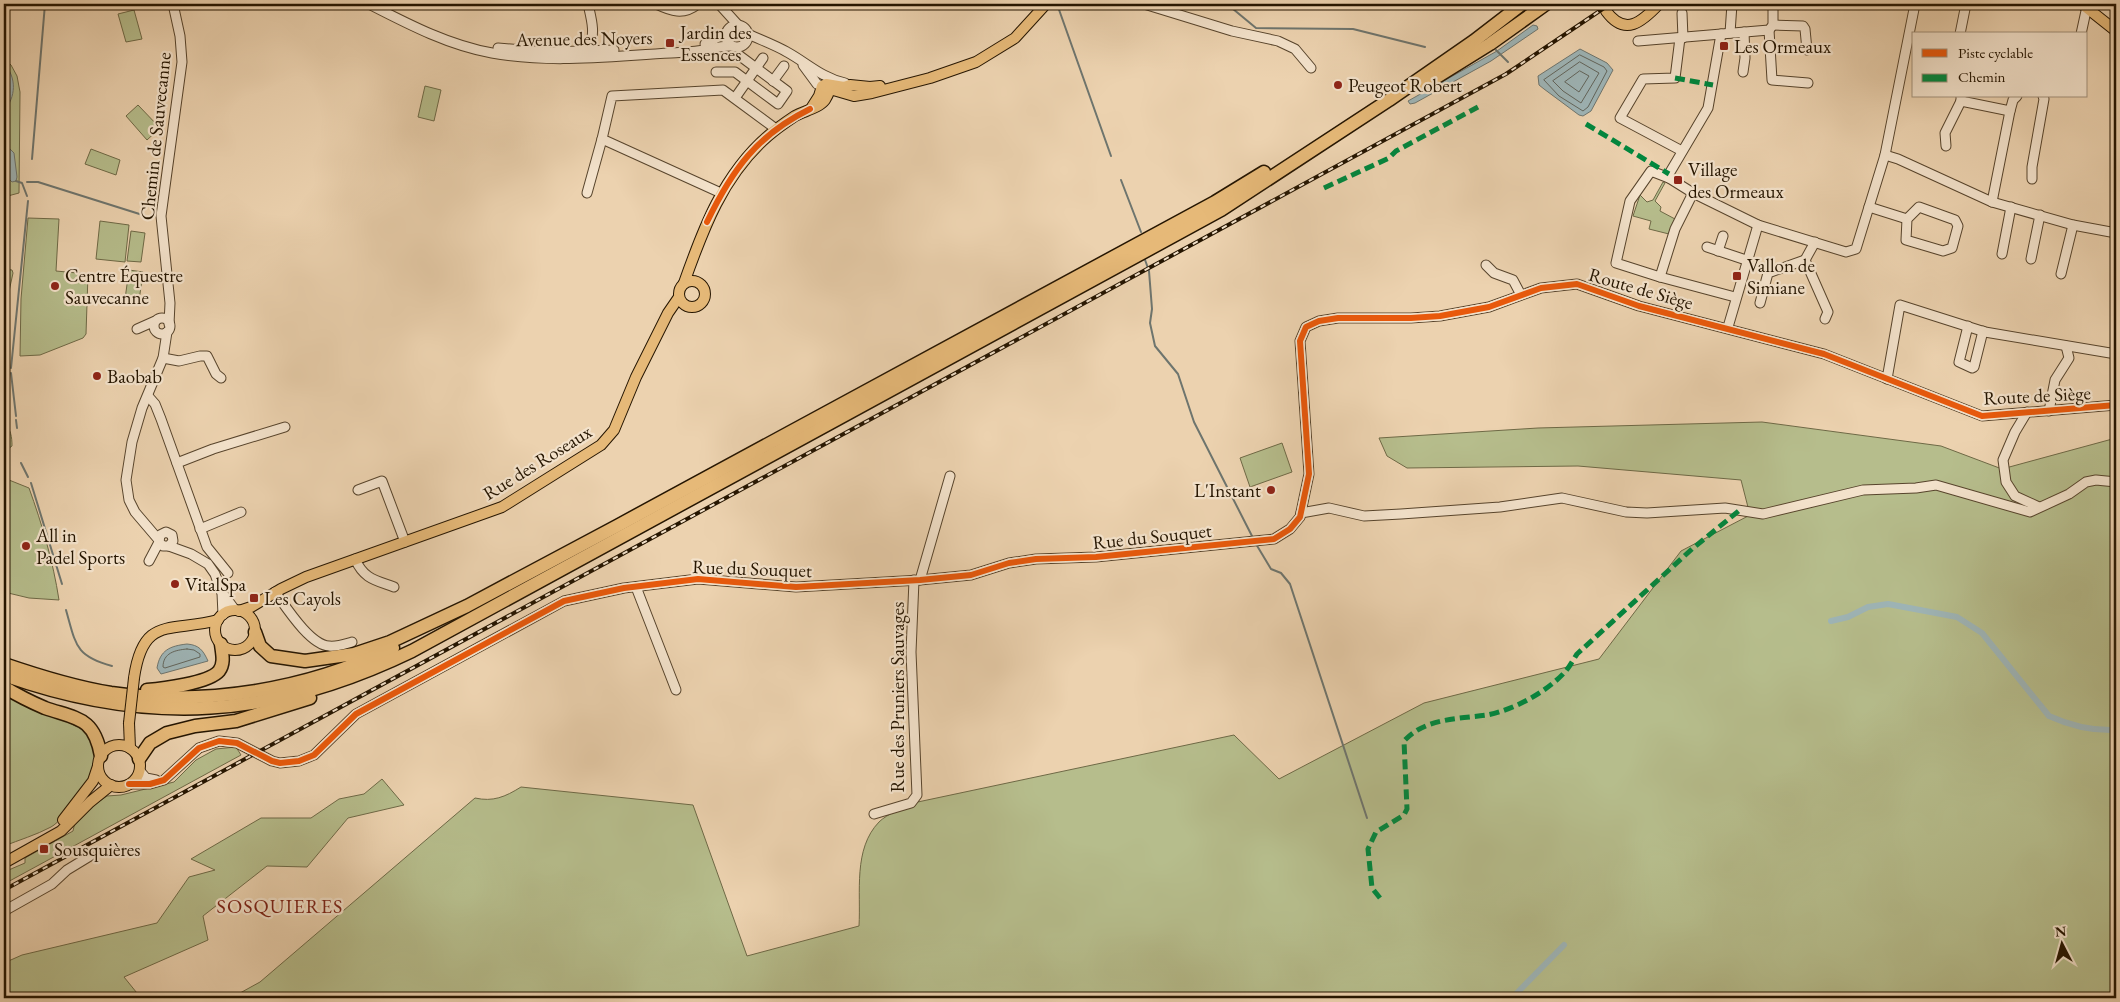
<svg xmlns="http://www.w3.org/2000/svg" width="2120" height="1002" font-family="'EB Garamond',serif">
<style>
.green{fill:#b6bd8c;stroke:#6e6946}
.water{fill:#9eb5b7;stroke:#6e756e}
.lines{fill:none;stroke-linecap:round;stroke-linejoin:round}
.shore{stroke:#62655c;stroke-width:1}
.stream{stroke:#6e756e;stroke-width:2}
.canal{stroke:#9eb5b7;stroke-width:6}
.minor-casing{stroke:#57442c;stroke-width:11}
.major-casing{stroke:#251500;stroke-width:12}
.highway-casing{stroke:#251500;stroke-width:15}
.minor{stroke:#f3e2cb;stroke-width:9}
.major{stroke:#e6b978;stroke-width:10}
.highway{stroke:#e6b978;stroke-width:12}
.rail-casing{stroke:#251500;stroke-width:4}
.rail{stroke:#f3e2cb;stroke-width:2;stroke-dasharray:5.5;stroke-linecap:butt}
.major-bridge-casing{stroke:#251500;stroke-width:12;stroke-linecap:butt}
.major-bridge{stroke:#e6b978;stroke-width:10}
.quiet{stroke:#00873e;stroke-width:5;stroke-dasharray:10 5;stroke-linecap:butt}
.cycleway-casing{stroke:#f3e2cb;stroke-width:9}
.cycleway{stroke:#e8590c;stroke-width:6}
.poi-dot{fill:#8f2418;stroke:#f3e2cb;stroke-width:2}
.labels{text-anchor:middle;stroke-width:4.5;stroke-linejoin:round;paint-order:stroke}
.poi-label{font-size:19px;fill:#251500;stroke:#f3e2cb;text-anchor:start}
.street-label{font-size:19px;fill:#251500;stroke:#f3e2cb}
.neighbourhood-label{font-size:20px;letter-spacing:1px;fill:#7a1f14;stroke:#f3e2cb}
</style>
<rect width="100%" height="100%" fill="#ecd2af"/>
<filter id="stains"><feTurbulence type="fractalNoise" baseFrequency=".004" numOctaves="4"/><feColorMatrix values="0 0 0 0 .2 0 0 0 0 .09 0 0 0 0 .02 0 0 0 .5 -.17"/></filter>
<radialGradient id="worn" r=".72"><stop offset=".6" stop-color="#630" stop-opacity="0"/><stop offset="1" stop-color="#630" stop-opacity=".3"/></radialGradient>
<g class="green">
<path d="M134,10L142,39L126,42L118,14Z"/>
<path d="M4,58L11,65L17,76L20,92L19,193L4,197Z"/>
<path d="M425,86L441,90L434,121L418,117Z"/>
<path d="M138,105L160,128L147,140L126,116Z"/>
<path d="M91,149L120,160L116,175L85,164Z"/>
<path d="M1663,182L1665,183L1655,201L1661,207L1660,211L1675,219L1669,234L1649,229L1651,221L1633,216L1640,195L1647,202L1653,200Z"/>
<path d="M28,218L59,219L56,271L88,274L86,334L83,338L40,355L20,356L21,299Z"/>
<path d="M100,221L129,225L125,262L96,259Z"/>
<path d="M131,231L145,233L141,262L127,261Z"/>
<path d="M4,269L12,270L13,273L8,296V336L4,353Z"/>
<path d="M129,270L143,272L139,301L125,299Z"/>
<path d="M1762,422L1941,446L2002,469L2116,438V998H231L260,982L475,798C493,802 505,797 521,787L693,805L747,956L859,926C861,892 853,849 879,822C887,814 903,808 913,803L1234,735L1279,779L1424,703L1599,659L1681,551L1750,515L1741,480L1578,466L1407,468L1387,456L1379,438L1538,428Z"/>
<path d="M4,424C11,428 12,438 12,446L4,452Z"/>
<path d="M1282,443L1292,472L1250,487L1240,458Z"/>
<path d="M4,478L29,488C42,524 53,561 59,600L29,598L4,592Z"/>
<path d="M4,692L76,726L86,728C89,734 95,742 97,749C101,767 66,819 51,827C36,835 19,840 4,846Z"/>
<path d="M236,747L241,755L4,884V872L25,863V858L73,831L75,822L88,809L107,796L121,795L174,782L196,760L216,749Z"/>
<path d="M382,779L404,805L348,818L307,867L267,866L203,916L208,940L124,977L141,998H4V963L22,955L157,923L189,877L215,870L191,859L261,818H311L339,799L364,794Z"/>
</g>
<g class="water">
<path d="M1533,25L1537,26L1538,29L1491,61L1415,103L1410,104L1408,101L1497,51Z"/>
<path d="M1580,49L1607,63L1613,70L1591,111L1583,116L1579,115L1544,89L1539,85L1538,76Z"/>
<path d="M4,63C17,78 16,97 4,111Z"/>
<path d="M10,149L14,153L17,177L16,181L12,182L4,174V150Z"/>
<path d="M187,644C199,645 203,650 208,661L161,674L157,668C160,650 170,646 187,644Z"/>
</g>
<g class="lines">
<g class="shore">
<path d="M1580,55L1604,67L1607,71L1588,107L1583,111L1559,96L1544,80Z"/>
<path d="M1580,62L1599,73L1581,103L1563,91L1553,81Z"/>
<path d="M1580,71L1589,76L1579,92L1565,82Z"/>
<path d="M187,649L194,650L200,654V657L165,668L163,667C163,653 175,650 187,649Z"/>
</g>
<g class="stream">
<path d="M1057,4L1111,156"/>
<path d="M1227,4L1256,28L1353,29L1425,47"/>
<path d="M1496,50L1508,62"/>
<path d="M32,159L45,4"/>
<path d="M1121,180L1141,232"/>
<path d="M16,181L22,183L27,196"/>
<path d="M27,182H38L149,217"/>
<path d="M1144,257L1149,271L1152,309L1150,323L1155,346L1178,374L1194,422L1253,538"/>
<path d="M11,368L28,201"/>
<path d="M11,373L16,416"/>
<path d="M16,420L17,428"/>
<path d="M21,463L28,477"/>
<path d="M31,483L62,584"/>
<path d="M1256,544L1271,569L1281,573L1290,584L1367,818"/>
<path d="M66,610C76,645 75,656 112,666"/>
</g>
<g class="canal">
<path d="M1831,621L1848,617L1868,607L1888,604L1957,617L1982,633L2049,716C2071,726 2092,731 2116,730"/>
<path d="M1516,994L1564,945"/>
</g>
<g class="minor-casing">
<g id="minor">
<path d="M369,4C408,24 448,45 492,53C551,64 612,56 671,53C682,52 693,52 705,50C714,48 721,46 731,46"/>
<path d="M656,4C671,11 683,16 698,4"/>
<path d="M719,4L738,25"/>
<path d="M1144,4L1232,31L1278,41L1295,49L1311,68"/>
<path d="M1682,13L1683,38"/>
<circle cx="737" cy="36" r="11"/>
<path d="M1773,25L1803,26L1805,29L1807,50"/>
<path d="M1769,30L1772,80L1808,83"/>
<path d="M1730,33L1732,4"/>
<path d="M748,34C761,40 775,45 787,52C807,63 822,78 845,83"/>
<path d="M1960,34L1966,4"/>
<path d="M2081,34L2086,11L2092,4"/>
<path d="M1680,38L1675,78L1643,79L1620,118L1682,151"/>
<path d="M1638,41L1769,30L1773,25V4"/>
<path d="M705,44L726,33"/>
<path d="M498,48L547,52L614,50"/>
<path d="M581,50L589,47C596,33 591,18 588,4"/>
<path d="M803,65L817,84L827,88"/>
<path d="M716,72H735L778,104L787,91L740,56L716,57"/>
<path d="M1743,72L1745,58L1744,32"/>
<path d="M773,81L784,66"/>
<path d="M1961,96V101L2010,111"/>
<path d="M735,98L763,58"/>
<path d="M1946,146L1945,133L1961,101"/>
<path d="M1885,155L1898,159L1992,202L2073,225L2116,233"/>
<path d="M1669,178V174L1708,108L1721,34"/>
<path d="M2032,179V167L2044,99L2043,96"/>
<path d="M587,193L602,139"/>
<path d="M721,193L602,139L612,96L723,90L776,129"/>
<path d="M1693,193L1675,229L1660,277L1735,297"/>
<path d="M1992,202L2010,111L2013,100L2017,96"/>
<path d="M1869,207L1907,219"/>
<path d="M1919,207L1955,220L1958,226L1952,248L1943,251L1906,240L1907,219Z"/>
<path d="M1815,242L1805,260L1828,312L1825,319"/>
<path d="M1707,247L1746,260"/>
<path d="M1718,251L1723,236"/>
<path d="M2002,254L2011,207"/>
<path d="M2031,259L2040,215"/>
<path d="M1486,265L1494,273L1513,280L1521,295"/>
<path d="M2061,274L2073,225"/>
<path d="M1660,277L1616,263L1630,201L1651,171L1669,178L1693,193L1758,225"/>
<path d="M1760,303L1768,273L1805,260"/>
<circle cx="162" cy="326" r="8"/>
<path d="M169,324L170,303L161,216L182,62L180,36L173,4"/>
<path d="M1968,326L1959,362L1972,368L1974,367L1983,331"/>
<path d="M1728,327L1758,225L1846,252L1856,249L1885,155L1915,4"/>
<path d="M137,329L155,321"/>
<path d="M163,358L179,361L200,356H207L216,374L221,378"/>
<path d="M1887,379L1900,305L1985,332L2116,354"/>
<path d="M148,396L155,404L161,419L207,547L228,573"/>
<path d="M2049,411L2055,380L2069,358L2066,346"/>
<path d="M2027,412L2015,432L2003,460L2006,482L2015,496L2039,507"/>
<path d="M177,463L213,449L285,427"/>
<path d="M358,490L382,481L405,542"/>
<path d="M1301,513L1329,508L1364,516L1401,514L1500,507L1562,498L1626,512L1647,513L1725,508L1763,514L1863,490L1916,488L1936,485L2030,512L2069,494L2086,482L2096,480L2116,482"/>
<path d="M200,529L241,512"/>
<path d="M158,539L135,512L129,500L126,480L132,442L142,408L163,358L167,332"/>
<path d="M169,546L191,554L208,564L215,574L221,591L235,610"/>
<path d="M355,559C364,579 375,580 394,587"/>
<path d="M149,561L159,542L160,535L166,532L172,535L173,541L169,546H163L159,542"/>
<path d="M920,580L950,476"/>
<path d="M636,587L676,690"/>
<path d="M275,592C286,607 310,645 329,646C337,647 345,644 352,642"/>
<path d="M222,593L223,615"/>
<path d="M140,771L146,778L156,780"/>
<path d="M129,784H150L164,780L199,748L219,741L237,743L272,761L280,763L299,761L314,755L356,714L564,601L624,588L698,579L796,587L920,580L971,575L1009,563L1036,559L1096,557L1274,539L1290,529L1300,517L1309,474L1300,341L1306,327L1319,321L1338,318H1411L1440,316L1489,307L1541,288L1577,284L1639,306L1824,354L1982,416L2116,405"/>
<path d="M874,814L911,803L917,795L911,652L914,580"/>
<path d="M4,911L52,884L67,870L90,856"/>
</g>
</g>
<g class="major-casing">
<g id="major">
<path d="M2082,4L2116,31"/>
<path d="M1606,11C1625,37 1642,22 1659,4"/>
<path d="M812,107L819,96L822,86L826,84L844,87L850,85L870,87L880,86"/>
<circle cx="692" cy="294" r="13"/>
<path d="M684,283C703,229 723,175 768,136C776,129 786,122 795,116C804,111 819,108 825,100C827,97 829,92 830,89L854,96L872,93L930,78L976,62L1015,38L1046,4"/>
<circle cx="235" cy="630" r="20"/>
<path d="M239,611L251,607L281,589L306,577L502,507L601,445L614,430L636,377L668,313L679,297"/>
<path d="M134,678C143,615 170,633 218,620"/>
<path d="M129,723L130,748"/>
<circle cx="119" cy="766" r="21"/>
<path d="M63,820L93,781L98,766"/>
<path d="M4,863L61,831L90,802L111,785"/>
</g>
</g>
<g class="highway-casing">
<g id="highway">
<path d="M1424,85L1490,44L1546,4"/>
<path d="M255,632L260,646L271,656L305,661L354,654L390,642L467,606L617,526L1215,202L1264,172"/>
<path d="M4,664C39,676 74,687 111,693C206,706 306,690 393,648"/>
<path d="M4,675C150,727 273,718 412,651L1221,210L1389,100L1474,41L1522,4"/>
<path d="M4,687C17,695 31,702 45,708C77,719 94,717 101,756"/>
<path d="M147,690C162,689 209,683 219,671C225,663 222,653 221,644"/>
<path d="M139,759L150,743L167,733L195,726L236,721L310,698"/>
</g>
</g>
<use href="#minor" class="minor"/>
<use href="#major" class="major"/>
<use href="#highway" class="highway"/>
<g class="rail-casing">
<path id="rail" d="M4,890L1506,74L1610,4"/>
</g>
<use href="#rail" class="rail"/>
<g class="major-bridge-casing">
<path id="major-bridge" d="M129,723L134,678"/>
</g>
<use href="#major-bridge" class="major-bridge"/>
<g class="quiet">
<path d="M1675,78L1713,85"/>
<path d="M1586,124L1669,174"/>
<path d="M1324,188L1389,158L1396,151L1478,107"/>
<path d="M1380,898L1372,888L1368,849L1376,832L1404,815L1407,809L1404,741C1425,718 1458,719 1487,715C1513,710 1545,693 1564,673C1569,668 1573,660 1577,654L1692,549L1741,509"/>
</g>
<g class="cycleway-casing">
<g id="cycleway">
<path d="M707,222C732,170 757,135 810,109"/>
<path d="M129,784H150L164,780L199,748L219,741L237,743L272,761L280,763L299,761L314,755L356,714L564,601L624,588L698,579L796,587L920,580L971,575L1009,563L1036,559L1096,557L1274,539L1290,529L1300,517L1309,474L1300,341L1306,327L1319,321L1338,318H1411L1440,316L1489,307L1541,288L1577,284L1639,306L1824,354L1982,416L2116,405"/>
</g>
</g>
<use href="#cycleway" class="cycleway"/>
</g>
<g class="poi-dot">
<rect x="665" y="38" width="10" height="10" rx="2.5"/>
<rect x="1719" y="41" width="10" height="10" rx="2.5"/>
<circle cx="1338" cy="85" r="5"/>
<rect x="1673" y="175" width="10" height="10" rx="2.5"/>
<rect x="1732" y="271" width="10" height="10" rx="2.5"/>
<circle cx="55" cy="286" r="5"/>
<circle cx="97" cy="376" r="5"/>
<circle cx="1271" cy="490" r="5"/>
<circle cx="26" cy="546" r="5"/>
<circle cx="175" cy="584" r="5"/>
<rect x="249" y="593" width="10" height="10" rx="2.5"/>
<rect x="39" y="844" width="10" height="10" rx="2.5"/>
</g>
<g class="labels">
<g class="poi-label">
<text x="680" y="39">Jardin des<tspan x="680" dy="22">Essences</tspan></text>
<text x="1734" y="53">Les Ormeaux</text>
<text x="1348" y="92">Peugeot Robert</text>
<text x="1688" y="176">Village<tspan x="1688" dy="22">des Ormeaux</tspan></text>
<text x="1747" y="272">Vallon de<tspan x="1747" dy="22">Simiane</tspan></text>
<text x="65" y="282">Centre Équestre<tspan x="65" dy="22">Sauvecanne</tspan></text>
<text x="107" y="383">Baobab</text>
<text x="1261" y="497" text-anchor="end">L'Instant</text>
<text x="36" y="542">All in<tspan x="36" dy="22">Padel Sports</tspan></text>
<text x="185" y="591">VitalSpa</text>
<text x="264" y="605">Les Cayols</text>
<text x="54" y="856">Sousquières</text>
</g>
<g class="street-label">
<text transform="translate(584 38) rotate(-1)" y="7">Avenue des Noyers</text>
<text transform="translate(155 136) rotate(-84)" y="7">Chemin de Sauvecanne</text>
<text transform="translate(1641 288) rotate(16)" y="7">Route de Siège</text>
<text transform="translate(2037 395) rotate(-3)" y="7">Route de Siège</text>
<text transform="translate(537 462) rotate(-32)" y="7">Rue des Roseaux</text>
<text transform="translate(1152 536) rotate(-6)" y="7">Rue du Souquet</text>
<text transform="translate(752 568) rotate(2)" y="7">Rue du Souquet</text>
<text transform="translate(897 697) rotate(-90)" y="7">Rue des Pruniers Sauvages</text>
</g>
<g class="neighbourhood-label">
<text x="280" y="913">SOSQUIERES</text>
</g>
</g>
<rect width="2120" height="1002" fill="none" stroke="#ecd2af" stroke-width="20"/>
<rect x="5" y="5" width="2110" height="992" fill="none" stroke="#251500" stroke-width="2.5"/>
<rect x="10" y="10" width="2100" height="982" fill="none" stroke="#251500"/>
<rect x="1912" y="32" width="175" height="65" fill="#f3e2cb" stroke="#a1907a"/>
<rect x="1922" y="49" width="25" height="8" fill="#e8590c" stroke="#a1907a"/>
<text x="1958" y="58" font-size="15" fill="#251500">Piste cyclable</text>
<rect x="1922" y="74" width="25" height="8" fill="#00873e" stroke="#a1907a"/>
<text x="1958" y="82" font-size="15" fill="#251500">Chemin</text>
<g transform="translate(2062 944) rotate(354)" stroke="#f3e2cb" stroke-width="4" paint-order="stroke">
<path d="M0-4L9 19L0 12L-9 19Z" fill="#251500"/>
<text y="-8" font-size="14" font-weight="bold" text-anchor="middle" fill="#251500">N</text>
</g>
<rect width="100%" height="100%" filter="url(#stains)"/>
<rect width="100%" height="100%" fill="url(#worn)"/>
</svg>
